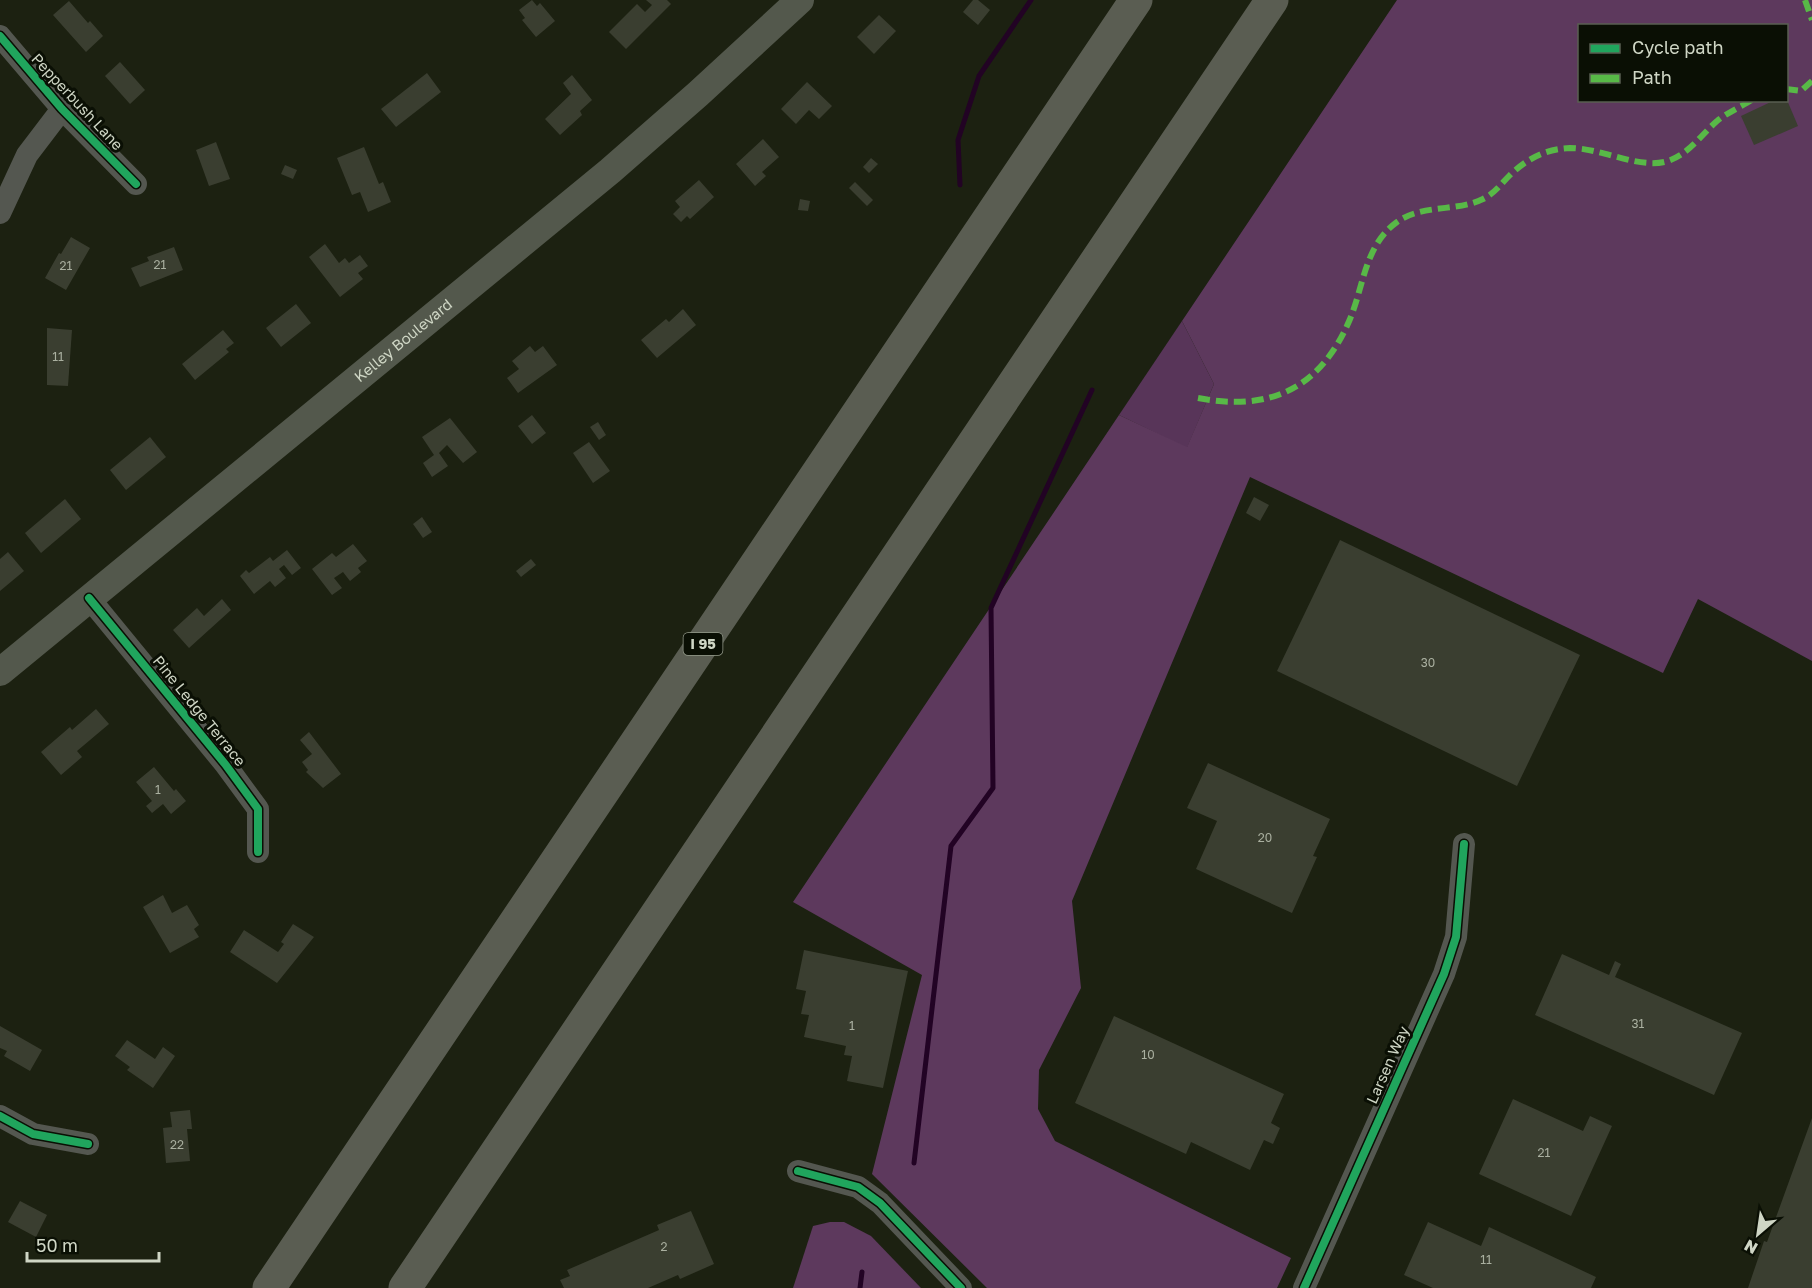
<svg xmlns="http://www.w3.org/2000/svg" width="1812" height="1288" font-family="'Golos Text',sans-serif">
<style>
.green{fill:#583559}
.forest{fill:#5d395d;fill-rule:evenodd}
.lines{fill:none;stroke-linecap:round;stroke-linejoin:round}
.stream{stroke:#220324;stroke-width:5}
.building{fill:#3a3e30}
.minor{stroke:#545750;stroke-width:22}
.major{stroke:#53584c;stroke-width:28}
.highway{stroke:#5a5d52;stroke-width:33}
.quiet{stroke:#58b947;stroke-width:6;stroke-dasharray:12 6;stroke-linecap:butt}
.cycleway-casing{stroke:#0a0f04;stroke-width:11}
.cycleway{stroke:#20a55d;stroke-width:8}
.labels{text-anchor:middle;stroke-width:6;stroke-linejoin:round;paint-order:stroke}
.number-label{font-size:12px;fill:#aab0a0}
.shield{fill:#0a0f04;stroke:#949a8b;stroke-width:1.5}
.shield-label{font-size:14px;font-weight:bold;fill:#cfd6c5}
.street-label{font-size:15px;fill:#cfd6c5;stroke:#0a0f04}
</style>
<rect width="100%" height="100%" fill="#1c2111"/>
<path class="green" d="M1182,321L1214,384L1187,448L1119,415Z"/>
<g class="forest">
<path d="M1397,0H1812V661L1698,599L1663,673L1250,477L1072,901L1081,988L1039,1070L1038,1109L1055,1141L1291,1258L1277,1288H987L872,1174L922,975L793,902L1119,415L1187,447L1214,384L1182,321ZM1580,26H1786V100H1580Z"/>
<path d="M830,1222H844L871,1236L921,1288H793L813,1226Z"/>
</g>
<g class="lines">
<g class="stream">
<path d="M960,185L958,140L979,76L1031,0"/>
<path d="M914,1163L951,846L993,788L991,608L1092,390"/>
<path d="M860,1288L862,1272"/>
</g>
</g>
<g class="building">
<path d="M532,0L537,6L540,3L555,21L536,37L522,20L525,18L519,10Z"/>
<path d="M646,0H667L671,4L626,49L609,32L637,4L645,12L652,5Z"/>
<path d="M973,0H978L990,10L978,25L963,12Z"/>
<path d="M69,1L88,23L90,21L103,36L86,52L53,15Z"/>
<path d="M879,15L896,31L874,54L857,37Z"/>
<path d="M120,62L145,90L130,104L105,76Z"/>
<path d="M427,73L441,92L396,127L381,109Z"/>
<path d="M572,75L592,100L580,111L582,115L560,135L545,119L571,94L563,83Z"/>
<path d="M807,82L832,106L819,119L809,110L796,124L781,109Z"/>
<path d="M1775,100H1787L1798,126L1754,145L1741,116Z"/>
<path d="M763,139L779,157L762,172L766,176L755,186L736,164Z"/>
<path d="M216,142L230,179L209,186L196,150Z"/>
<path d="M364,147L379,184L383,182L391,202L368,212L360,192L352,195L337,158Z"/>
<path d="M871,158L878,164L869,173L863,167Z"/>
<path d="M285,165L297,170L293,179L281,174Z"/>
<path d="M699,180L714,197L690,219L687,216L681,222L673,214L680,207L675,201Z"/>
<path d="M855,182L873,200L867,206L849,188Z"/>
<path d="M800,199L810,201L808,211L798,210Z"/>
<path d="M71,237L90,248L66,290L45,278L59,253L61,254Z"/>
<path d="M325,244L339,263L345,258L349,263L360,255L368,266L358,273L363,279L340,297L309,257Z"/>
<path d="M174,247L183,270L140,287L131,268L149,261L147,257Z"/>
<path d="M296,304L311,323L281,347L266,328Z"/>
<path d="M683,309L696,325L657,358L641,340L666,319L669,322Z"/>
<path d="M47,328L72,330L68,386L47,385Z"/>
<path d="M223,330L234,343L226,349L229,352L195,380L182,364Z"/>
<path d="M530,346L535,352L543,346L557,365L518,393L507,378L519,369L512,361Z"/>
<path d="M532,415L546,433L532,444L518,426Z"/>
<path d="M450,418L477,452L463,463L447,445L439,453L448,466L432,477L423,463L434,455L422,437Z"/>
<path d="M598,422L606,435L599,440L590,427Z"/>
<path d="M150,437L166,457L126,490L110,470Z"/>
<path d="M589,442L610,471L593,483L573,453Z"/>
<path d="M1254,497L1269,505L1260,521L1246,513Z"/>
<path d="M65,499L81,519L41,553L25,533Z"/>
<path d="M422,517L432,532L423,538L413,524Z"/>
<path d="M1340,540L1580,655L1517,786L1277,671Z"/>
<path d="M353,544L367,561L358,568L361,572L350,581L343,572L334,578L342,588L332,595L312,569L332,553L336,557Z"/>
<path d="M287,550L301,568L292,575L284,565L279,569L286,578L275,587L270,581L254,594L240,576L246,570L249,573L270,557L273,561Z"/>
<path d="M8,552L24,571L0,591V559Z"/>
<path d="M531,559L536,565L521,577L516,571Z"/>
<path d="M222,599L231,610L189,648L173,630L197,608L204,616Z"/>
<path d="M96,709L109,724L77,751L82,757L61,775L41,752L70,727L72,730Z"/>
<path d="M309,732L341,774L323,788L306,772L308,770L302,762L312,754L300,740Z"/>
<path d="M1208,763L1330,819L1313,856L1317,857L1292,913L1196,869L1217,821L1187,808Z"/>
<path d="M154,767L174,791L176,789L186,801L171,814L163,804L152,813L146,806L152,801L136,782Z"/>
<path d="M163,895L172,913L187,905L199,925L194,929L199,937L170,953L143,907Z"/>
<path d="M293,924L314,937L277,983L230,952L244,930L278,952L284,944L281,942Z"/>
<path d="M804,950L908,971L883,1088L847,1081L852,1056L844,1055L846,1046L804,1037L809,1015L801,1014L806,991L796,989Z"/>
<path d="M1562,954L1609,975L1615,961L1621,964L1615,977L1742,1033L1714,1095L1535,1015Z"/>
<path d="M1114,1016L1284,1094L1271,1123L1280,1128L1273,1144L1264,1140L1250,1170L1191,1142L1186,1154L1075,1103Z"/>
<path d="M0,1026L42,1050L30,1071L4,1056L7,1051L0,1048Z"/>
<path d="M127,1040L155,1059L163,1047L175,1056L153,1088L127,1070L130,1067L115,1056Z"/>
<path d="M1513,1099L1583,1131L1590,1116L1612,1126L1571,1216L1479,1174Z"/>
<path d="M190,1110L192,1129H187L190,1161L166,1163L163,1128L172,1127L170,1112Z"/>
<path d="M1812,1118V1288H1748L1764,1241L1767,1242Z"/>
<path d="M20,1201L47,1215L36,1237L8,1222Z"/>
<path d="M691,1211L714,1264L680,1279L678,1275L648,1288H564L560,1280L570,1276L567,1270L659,1230L657,1225Z"/>
<path d="M1428,1222L1481,1246L1489,1227L1596,1277L1591,1288H1433L1404,1275Z"/>
</g>
<g class="lines">
<g class="minor">
<path d="M0,36L62,109L136,184"/>
<path d="M0,213L27,155L62,109"/>
<path d="M89,598L225,764L258,809V852"/>
<path d="M0,1116L33,1134L88,1144"/>
<path d="M798,1171L858,1187L880,1203L961,1288"/>
<path d="M1304,1288L1444,974L1456,937L1464,844"/>
</g>
<path class="major" id="s1" d="M0,672L610,171L698,94L800,0"/>
<g class="highway">
<path d="M269,1288L1136,0"/>
<path d="M405,1288L1272,0"/>
</g>
<g class="quiet">
<path d="M1805,0L1812,20"/>
<path d="M1786,89L1801,91L1812,81"/>
<path d="M1198,398C1271,412 1321,388 1350,319C1364,285 1365,245 1397,222C1422,204 1456,212 1483,199C1495,193 1501,184 1510,175C1528,158 1546,149 1570,148C1602,148 1640,170 1668,161C1689,154 1701,135 1717,121C1727,113 1740,107 1752,100"/>
</g>
<g class="cycleway-casing">
<g id="cycleway">
<path d="M0,36L62,109L136,184"/>
<path d="M89,598L225,764L258,809V852"/>
<path d="M0,1116L33,1134L88,1144"/>
<path d="M798,1171L858,1187L880,1203L961,1288"/>
<path d="M1304,1288L1444,974L1456,937L1464,844"/>
</g>
</g>
<use href="#cycleway" class="cycleway"/>
</g>
<g class="labels">
<g class="number-label">
<text x="160" y="269">21</text>
<text x="66" y="270">21</text>
<text x="58" y="361">11</text>
<text x="1428" y="667">30</text>
<text x="158" y="794">1</text>
<text x="1265" y="842">20</text>
<text x="1638" y="1028">31</text>
<text x="852" y="1030">1</text>
<text x="1148" y="1059">10</text>
<text x="177" y="1149">22</text>
<text x="1544" y="1157">21</text>
<text x="664" y="1251">2</text>
<text x="1486" y="1264">11</text>
</g>
<rect class="shield" x="683.5" y="633" width="39" height="22" rx="4.5"/>
<g class="shield-label">
<text x="703" y="649">I 95</text>
</g>
<g class="street-label">
<text transform="translate(77 102) rotate(47)" y="5">Pepperbush Lane</text>
<text dy="5" stroke="none"><textPath href="#s1" startOffset="522">Kelley Boulevard</textPath></text>
<text transform="translate(199 711) rotate(51)" y="5">Pine Ledge Terrace</text>
<text transform="translate(1388 1065) rotate(-66)" y="5">Larsen Way</text>
</g>
</g>
<rect x="1578" y="24" width="210" height="78" fill="#0a0f04" stroke="#595f51" stroke-width="1.5"/>
<rect x="1590" y="44" width="30" height="9" fill="#20a55d" stroke="#595f51" stroke-width="1.5"/>
<text x="1632" y="54" font-size="18" fill="#cfd6c5">Cycle path</text>
<rect x="1590" y="74" width="30" height="9" fill="#58b947" stroke="#595f51" stroke-width="1.5"/>
<text x="1632" y="84" font-size="18" fill="#cfd6c5">Path</text>
<g transform="translate(1758 1234) rotate(209)" stroke="#0a0f04" stroke-width="4.5" paint-order="stroke">
<path d="M0-4.5L10 22L0 15L-10 22Z" fill="#cfd6c5"/>
<text y="-9" font-size="16" font-weight="bold" text-anchor="middle" fill="#cfd6c5">N</text>
</g>
<path d="M27 1252v9h132v-9" fill="none" stroke="#cfd6c5" stroke-width="3"/>
<text x="36" y="1252" font-size="18" fill="#cfd6c5" stroke="#0a0f04" stroke-width="4.5" paint-order="stroke">50 m</text>
</svg>
